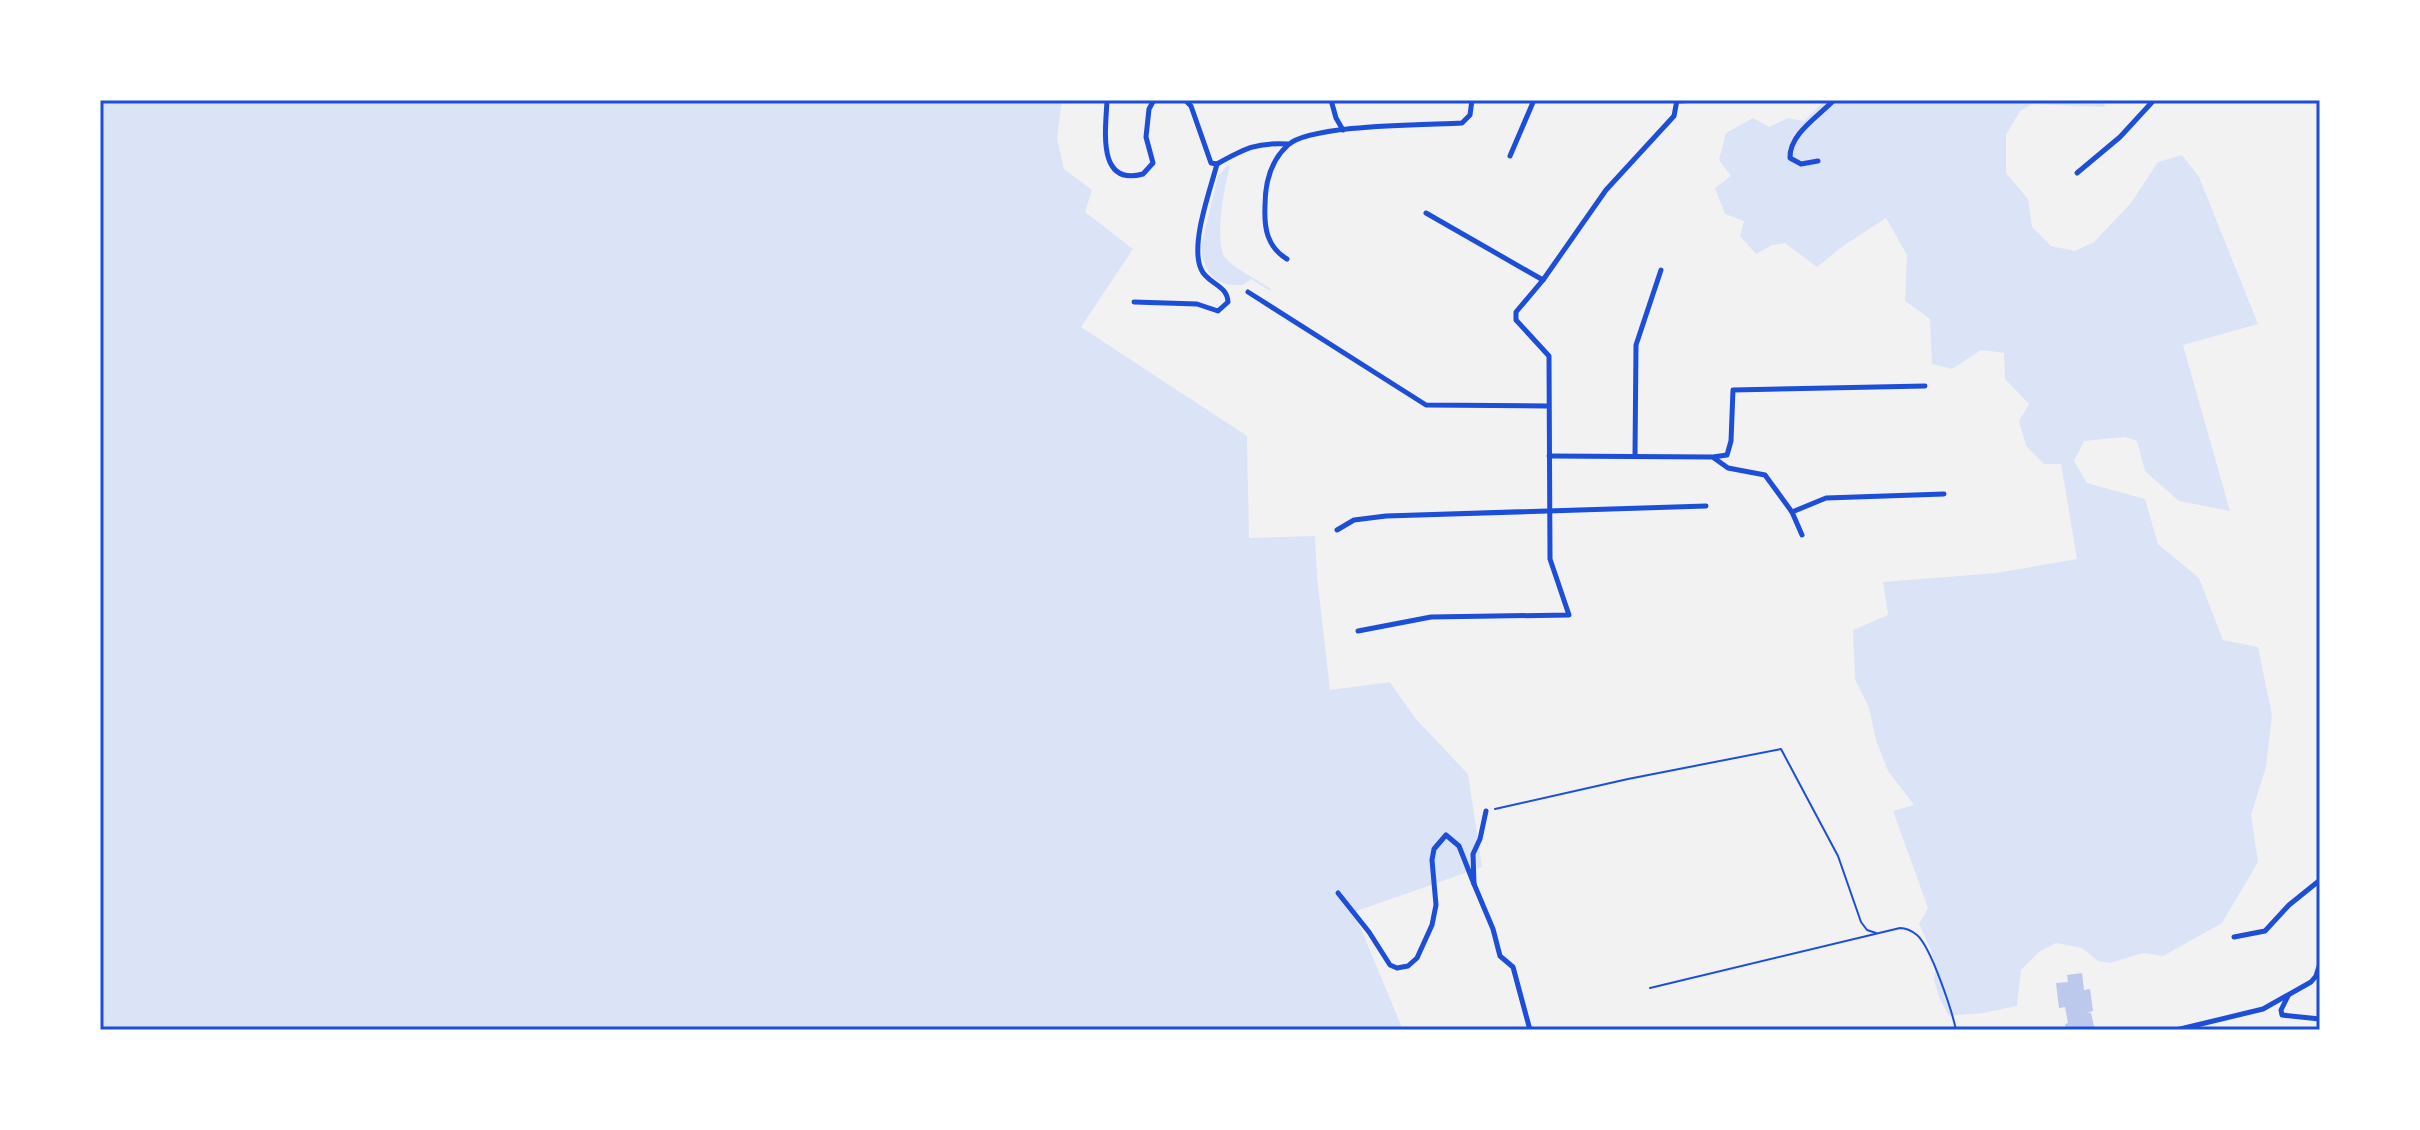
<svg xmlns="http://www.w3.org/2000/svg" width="2420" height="1130" font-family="Karla,sans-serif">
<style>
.green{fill:#dbe4f7}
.building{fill:#bdc9ec}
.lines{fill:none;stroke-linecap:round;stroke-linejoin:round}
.path{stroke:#1d4ed8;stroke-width:2}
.service{stroke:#1d4ed8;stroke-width:3}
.minor{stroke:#1d4ed8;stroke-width:5}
.neatline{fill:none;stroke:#1d4ed8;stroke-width:3}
</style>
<rect width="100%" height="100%" fill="#f2f2f2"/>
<g class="green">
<path d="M100,100H1062L1057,138L1064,169L1092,190L1085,212L1133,249L1081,327L1247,436L1249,538L1315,536L1317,576L1330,690L1390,682L1415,718L1468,774L1482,867L1354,912L1403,1030H100Z"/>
<path d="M1825,100H2106L2104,107L2032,104L2020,111L2006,135V173L2028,199L2032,227L2051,246L2075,251L2094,242L2131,203L2158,162L2182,155L2199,177L2258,324L2183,345L2230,511L2179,501L2145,471L2137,441L2125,437L2084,441L2074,461L2087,483L2145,499L2158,544L2199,578L2223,640L2258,647L2272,715L2266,767L2251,815L2258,862L2222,923L2163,956L2143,953L2110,963L2098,961L2082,948L2056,943L2039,952L2021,970L2017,1006L1983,1013L1949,1016L1939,997L1934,980L1935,969L1931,950L1919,924L1928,908L1893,811L1914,805L1888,771L1876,740L1869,708L1855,679L1853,630L1888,615L1883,582L1996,573L2077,559L2061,464H2044L2026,446L2019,421L2029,404L2005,379L2004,353L1981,350L1952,369L1932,364L1930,319L1905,301L1907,255L1886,218L1843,246L1817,267L1785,243L1772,245L1756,254L1740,236L1744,221L1725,214L1715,188L1731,176L1719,160L1726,133L1753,118L1769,127L1788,118L1804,121Z"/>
<path d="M1228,165L1230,167C1224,185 1215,239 1224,256C1231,267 1260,281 1271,289L1270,291L1251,279L1243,285C1216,287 1203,273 1201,246L1218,176Z"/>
</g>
<path class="building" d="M2082,973L2084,990L2090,989L2093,1011L2087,1013H2091L2095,1030H2066L2065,1024L2068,1023L2065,1007L2059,1008L2056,983L2068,982L2067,975Z"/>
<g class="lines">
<g class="path">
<path d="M1495,809L1628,779L1781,749L1838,856L1861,922L1867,930L1876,933"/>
<path d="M1650,988L1900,928C1906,928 1912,931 1917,935C1931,947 1952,1011 1956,1030"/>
</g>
<path class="service" d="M2319,734L2320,733"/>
<g class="minor">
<path d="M1107,100C1106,128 1096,187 1143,174L1153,163L1146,137L1149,109L1154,100"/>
<path d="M1185,100L1191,106L1211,163L1217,164C1244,149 1256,142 1288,144"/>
<path d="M1331,100L1336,118L1343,130"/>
<path d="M1678,101L1698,100"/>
<path d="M1510,156L1534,100"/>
<path d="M1818,161L1801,164L1790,158C1789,134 1819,116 1834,100"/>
<path d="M2077,173L2120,137L2154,100"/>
<path d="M1426,213L1543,280"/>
<path d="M1287,259C1267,247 1264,228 1265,206C1265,184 1270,161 1288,145C1311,124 1427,125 1462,123L1470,115L1472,100"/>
<path d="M1248,292L1426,405L1548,406"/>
<path d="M1134,302L1197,304L1218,311L1228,302C1227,284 1207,284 1201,269C1190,244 1210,191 1217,164"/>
<path d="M1549,456L1713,457L1727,455L1731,441L1733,390L1925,386"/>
<path d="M1635,456L1636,345L1661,270"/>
<path d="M1714,458L1728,468L1765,475L1792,512L1826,498L1944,494"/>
<path d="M1792,512L1802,535"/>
<path d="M1337,530L1354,520L1386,516L1706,506"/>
<path d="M1358,631L1431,617L1569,615L1550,559L1549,356L1516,320V312L1543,280L1606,190L1674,116L1677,100"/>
<path d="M1486,811L1480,839L1473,854L1474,884L1493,929L1500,956L1513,967L1530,1030"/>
<path d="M1338,893L1369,932L1390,965L1397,968L1408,966L1417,958L1432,925L1436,905L1432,860L1434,849L1446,835L1459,846L1474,884"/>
<path d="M2234,937L2265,931L2289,905L2320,880"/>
<path d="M2288,996L2281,1010L2282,1015L2320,1019"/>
<path d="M2176,1030L2263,1009L2311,982L2316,976L2320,963"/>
</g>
</g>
<rect width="2420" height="1130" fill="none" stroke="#ffffff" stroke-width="204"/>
<rect x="102" y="102" width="2216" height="926" class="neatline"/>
</svg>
